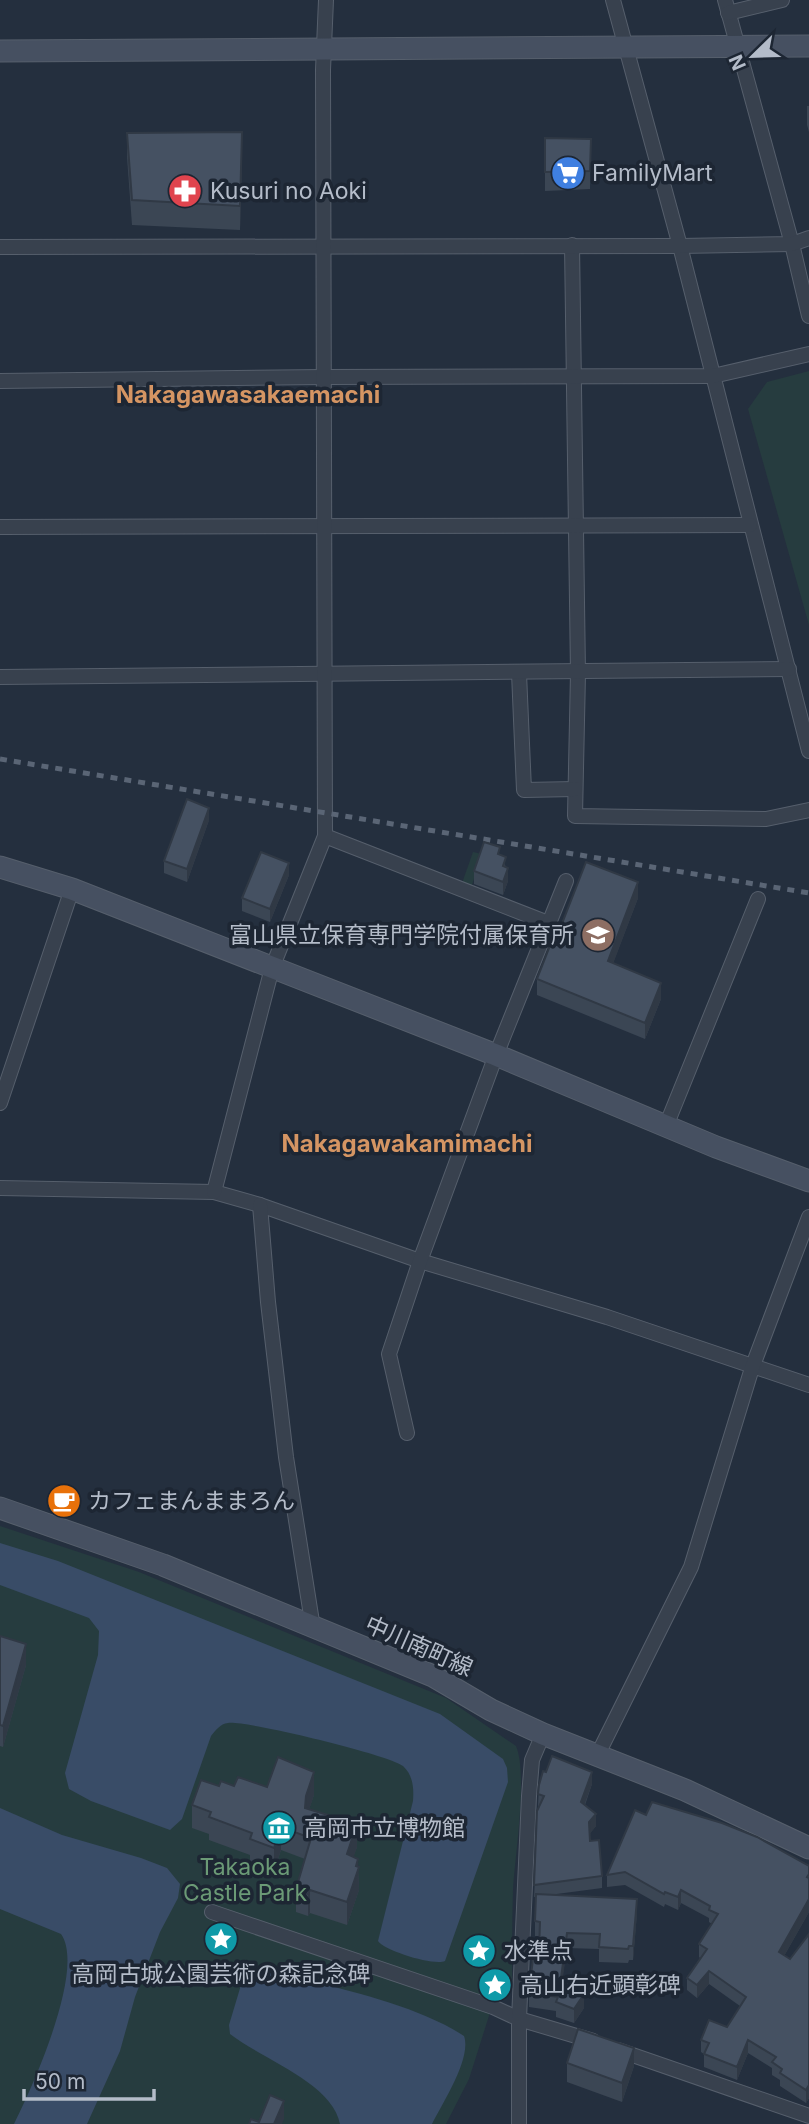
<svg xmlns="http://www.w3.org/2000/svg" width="809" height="2124" font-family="Inter,'Noto Sans JP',sans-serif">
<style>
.green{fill:#263c3f}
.water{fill:#394c67}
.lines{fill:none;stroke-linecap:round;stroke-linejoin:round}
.street-casing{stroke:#565f6c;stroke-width:16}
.secondary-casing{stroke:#565f6c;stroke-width:23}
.street{stroke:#38414e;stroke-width:14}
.secondary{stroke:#465061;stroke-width:21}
.rail{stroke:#5a6575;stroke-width:5;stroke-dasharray:7 7;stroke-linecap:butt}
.wall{fill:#3b4654}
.shaded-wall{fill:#303945}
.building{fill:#455162;stroke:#303945;stroke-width:2}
.labels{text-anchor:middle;stroke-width:7;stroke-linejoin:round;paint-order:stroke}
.poi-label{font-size:23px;fill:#b4bcc9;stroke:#1d2633;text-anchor:start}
.street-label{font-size:23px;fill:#b4bcc9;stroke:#1d2633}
.park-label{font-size:23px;fill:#6b9a76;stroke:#1d2633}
.neighbourhood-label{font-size:24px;font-weight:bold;fill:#d59563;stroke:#1d2633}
</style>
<rect width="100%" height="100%" fill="#242f3e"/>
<g class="green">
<path d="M809,371V625L748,409L767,382Z"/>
<path d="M473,852L482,854L470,891L461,886Z"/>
<path d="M0,1526L139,1572L446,1698L516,1746C528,1774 515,1855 513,1890C512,1922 512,1954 512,1986L494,2000L469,2079L446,2124H0Z"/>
</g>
<g class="water">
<path d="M0,1543L58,1561L440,1714L503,1759L507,1768L508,1782L445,1961C434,1966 385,1951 378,1941L413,1801C414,1788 413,1775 403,1766C390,1755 245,1720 228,1723C220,1724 216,1730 211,1736L182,1819L170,1830L91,1801L69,1789L65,1773L98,1655L99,1631L89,1618L0,1585Z"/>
<path d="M0,1808L62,1835L141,1858L167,1868L180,1884L178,1898L160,1932L135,1997L120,2051L87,2124H14C32,2088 86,1969 61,1934L0,1909Z"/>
<path d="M261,1969C280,1971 297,1977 315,1982C362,1994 423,2009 464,2036C472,2058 442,2104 432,2124H340C333,2083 260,2058 230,2034L229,2025L244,1975L249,1971Z"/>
</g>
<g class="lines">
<g class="street-casing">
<g id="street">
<path d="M613,0L680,246L809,751"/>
<path d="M725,0L792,244L809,316"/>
<path d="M728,13L782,0"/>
<path d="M572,245L578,673L575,816L766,819L809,810"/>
<path d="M0,247L680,246L792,244L809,238"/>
<path d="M0,381L324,377L713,376L809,354"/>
<path d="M0,527L750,525"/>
<path d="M519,673L524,790L575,789"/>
<path d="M0,677L789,669"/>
<path d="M325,836L548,923"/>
<path d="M0,1103L72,889"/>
<path d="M666,1126L758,899"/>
<path d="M0,1188L214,1192L260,1205L420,1261L607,1317L809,1385"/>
<path d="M214,1192L272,968L325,836L323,70L326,0"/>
<path d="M260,1205L268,1302L286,1457L313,1628"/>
<path d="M407,1433L389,1354L420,1261L496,1055L566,881"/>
<path d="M598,1754L691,1567L752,1368L809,1217"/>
<path d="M212,1912L493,2007L519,2019L593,2041"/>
<path d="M618,2050L809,2116"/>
<path d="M519,2124V2019L529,1796L532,1760L543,1734"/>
</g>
</g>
<g class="secondary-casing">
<g id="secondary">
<path d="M0,51L809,46"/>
<path d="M0,867L72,889L496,1055L716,1147L809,1181"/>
<path d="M0,1508L163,1565L433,1676L491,1710L543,1734L685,1790L809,1848"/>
</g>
</g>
<use href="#street" class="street"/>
<use href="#secondary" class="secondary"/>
<path class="rail" d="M0,759L809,893"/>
</g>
<g class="wall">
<path d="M807,106H809V132L807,125Z"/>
<path d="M127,133L242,156L240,230L132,225L127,157Z"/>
<path d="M545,138L591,139L590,189L545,191Z"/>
<path d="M209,820L187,882L164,873V861Z"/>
<path d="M500,855L506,867L508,881L503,895L474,884V871Z"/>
<path d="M289,875L270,922L242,911V898Z"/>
<path d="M638,898L613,963L661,999L645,1039L537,995V979L556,939Z"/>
<path d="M0,1636L26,1665L3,1747L0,1746Z"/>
<path d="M592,1784L585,1805L596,1826L590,1833V1841L602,1876V1888L549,1895L637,1913L633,1960H629L628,1963L599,1962V1949L567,1948L562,1979L584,2008L574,2023L556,2017V2011L529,2007V1993L539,1951L540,1936H535V1897H534L539,1807L538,1806L539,1785Z"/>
<path d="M219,1786L267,1787L314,1795L309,1809L357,1847L353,1857L358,1867L359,1890L347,1925L310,1913L308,1916L296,1912V1889L305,1859L281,1850L274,1871L250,1862V1855L209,1840V1834L192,1828V1805Z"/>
<path d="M646,1815L809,1866V1912L784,1956L790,1959L809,1934V2098L806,2103L780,2086V2080L772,2075V2068L748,2053L737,2080L704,2067V2054L701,2052V2040L727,2027L740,2006L709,1984L697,1998L687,1990V1978L700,1958L699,1957V1944L712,1924L709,1922V1918L681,1903L678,1910L665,1904L664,1907L625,1885L607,1887V1875Z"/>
<path d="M567,2063L634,2066L622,2102L567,2082Z"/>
</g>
<g class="shaded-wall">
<path d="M242,132V156L240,230V206Z"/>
<path d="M209,808V820L187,882V869Z"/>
<path d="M289,863V875L270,922V909Z"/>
<path d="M508,868V881L503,895V882Z"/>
<path d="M638,882V898L608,977V961Z"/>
<path d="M661,983V999L645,1039V1023Z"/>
<path d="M26,1644V1665L3,1747V1726Z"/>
<path d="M314,1772V1795L306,1819V1796Z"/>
<path d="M592,1772V1784L581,1814V1802Z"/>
<path d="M596,1814V1826L589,1835V1822Z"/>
<path d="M357,1824V1847L347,1877V1854Z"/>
<path d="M281,1827V1850L274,1871V1848Z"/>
<path d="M358,1859L359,1890L347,1925V1902Z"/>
<path d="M310,1890V1913L308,1916V1894Z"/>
<path d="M681,1890V1903L678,1910V1897Z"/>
<path d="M637,1899V1913L633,1960V1946Z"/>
<path d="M809,1899V1912L779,1965V1952Z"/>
<path d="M567,1933V1948L561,1992V1978Z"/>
<path d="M709,1971V1984L697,1998V1985Z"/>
<path d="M584,1994V2008L574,2023V2009Z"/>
<path d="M748,2040V2053L737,2080V2067Z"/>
<path d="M634,2048V2066L622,2102V2083Z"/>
<path d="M809,2085V2098L806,2103V2090Z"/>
<path d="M284,2101V2119L282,2124H274Z"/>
</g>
<g class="building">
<path d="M242,132L240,206L132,200L127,133Z"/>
<path d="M545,138L591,139L590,171L545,172Z"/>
<path d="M187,799L209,808L187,869L164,861Z"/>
<path d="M484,842L500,847L498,854L506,857L503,866L508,868L503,882L474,871Z"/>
<path d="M261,852L289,863L270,909L242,898Z"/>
<path d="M586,862L638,882L608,961L661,983L645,1023L537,979L553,938L556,939Z"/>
<path d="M0,1636L26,1644L3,1726L0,1725Z"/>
<path d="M552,1756L592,1772L581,1802L596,1814L589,1822L590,1841L599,1840L602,1876L534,1885L537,1811L544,1796L538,1794L539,1785L543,1771L546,1772Z"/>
<path d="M278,1757L314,1772L306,1796L305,1808L357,1824L347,1854L358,1859L356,1866L359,1867L347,1902L310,1890L308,1894L296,1889L311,1838L281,1827L274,1848L250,1839L252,1833L209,1817L211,1812L192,1805L201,1780L219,1786L221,1781L234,1786L238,1777L267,1787Z"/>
<path d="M652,1802L722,1823L757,1837L809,1866V1874L807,1877L809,1878V1899L779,1952L790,1959L809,1934V2085L806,2090L780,2073L782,2069L772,2062L776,2057L748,2040L737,2067L704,2054L709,2043L701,2040L709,2020L727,2027L746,1997L709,1971L697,1985L687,1978L707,1949L699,1944L718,1914L709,1910L710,1906L681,1890L678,1897L665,1892L664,1894L625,1872L607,1875L635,1810L646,1815Z"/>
<path d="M536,1894L637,1899L633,1946H629L628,1949L599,1947L600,1934L567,1933L561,1978L584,1994L574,2009L556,2002L558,1997L529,1993L534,1950L539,1951L540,1922L535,1921Z"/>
<path d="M578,2029L634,2048L622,2083L567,2063Z"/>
<path d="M270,2095L284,2101L274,2124H249L251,2119L259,2122Z"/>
</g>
<defs>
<g id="supermarket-disc" transform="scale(1.75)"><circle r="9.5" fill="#3f7fe0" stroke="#1d2633"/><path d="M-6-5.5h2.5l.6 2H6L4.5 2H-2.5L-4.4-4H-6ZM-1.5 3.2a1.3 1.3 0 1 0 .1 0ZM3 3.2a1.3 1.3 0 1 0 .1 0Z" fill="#fff"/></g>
<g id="pharmacy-disc" transform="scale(1.75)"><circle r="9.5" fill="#e0444e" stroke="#1d2633"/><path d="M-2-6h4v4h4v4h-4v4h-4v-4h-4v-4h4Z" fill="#fff"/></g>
<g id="school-disc" transform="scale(1.75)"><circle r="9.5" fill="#8d6e63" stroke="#1d2633"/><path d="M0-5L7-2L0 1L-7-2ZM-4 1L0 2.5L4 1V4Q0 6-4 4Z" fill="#fff"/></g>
<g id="cafe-disc" transform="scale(1.75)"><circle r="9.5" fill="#e8710a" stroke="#1d2633"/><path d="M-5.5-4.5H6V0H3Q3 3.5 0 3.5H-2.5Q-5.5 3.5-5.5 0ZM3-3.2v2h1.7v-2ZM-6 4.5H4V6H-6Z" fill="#fff"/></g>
<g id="museum-disc" transform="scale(1.75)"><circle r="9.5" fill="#0f9aa8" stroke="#1d2633"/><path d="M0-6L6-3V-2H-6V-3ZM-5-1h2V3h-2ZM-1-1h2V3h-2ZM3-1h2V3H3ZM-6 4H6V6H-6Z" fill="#fff"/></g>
<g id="sight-disc" transform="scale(1.75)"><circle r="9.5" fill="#0f9aa8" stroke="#1d2633"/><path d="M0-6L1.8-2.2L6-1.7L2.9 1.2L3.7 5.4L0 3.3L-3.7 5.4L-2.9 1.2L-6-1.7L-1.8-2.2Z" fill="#fff"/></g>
</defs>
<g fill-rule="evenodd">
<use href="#supermarket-disc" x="568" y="173"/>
<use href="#pharmacy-disc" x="185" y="191"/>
<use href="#school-disc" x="598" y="935"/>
<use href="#cafe-disc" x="64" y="1501"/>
<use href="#museum-disc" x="279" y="1828"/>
<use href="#sight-disc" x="221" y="1939"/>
<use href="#sight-disc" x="479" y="1951"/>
<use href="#sight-disc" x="495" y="1985"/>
</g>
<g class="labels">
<g class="poi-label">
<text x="592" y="181">FamilyMart</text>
<text x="210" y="199">Kusuri no Aoki</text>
<text x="574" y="943" text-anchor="end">富山県立保育専門学院付属保育所</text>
<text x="88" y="1509">カフェまんままろん</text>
<text x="304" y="1836">高岡市立博物館</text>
<text x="504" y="1959">水準点</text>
<text x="221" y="1982" text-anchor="middle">高岡古城公園芸術の森記念碑</text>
<text x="520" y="1993">高山右近顕彰碑</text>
</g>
<g class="street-label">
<text transform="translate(419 1646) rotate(24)" y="8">中川南町線</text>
</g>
<g class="park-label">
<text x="245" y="1875">Takaoka<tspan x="245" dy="26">Castle Park</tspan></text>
</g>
<g class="neighbourhood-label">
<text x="248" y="403">Nakagawasakaemachi</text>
<text x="407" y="1152">Nakagawakamimachi</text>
</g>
</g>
<g transform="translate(753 56) rotate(247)" stroke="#1d2633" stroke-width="5" paint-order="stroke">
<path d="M0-5L12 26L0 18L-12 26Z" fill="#b4bcc9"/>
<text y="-10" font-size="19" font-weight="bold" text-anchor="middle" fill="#b4bcc9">N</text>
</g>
<path d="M24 2089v10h130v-10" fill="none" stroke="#b4bcc9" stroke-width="3.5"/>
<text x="35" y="2089" font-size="21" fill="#b4bcc9" stroke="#1d2633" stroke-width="5" paint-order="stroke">50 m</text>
</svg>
